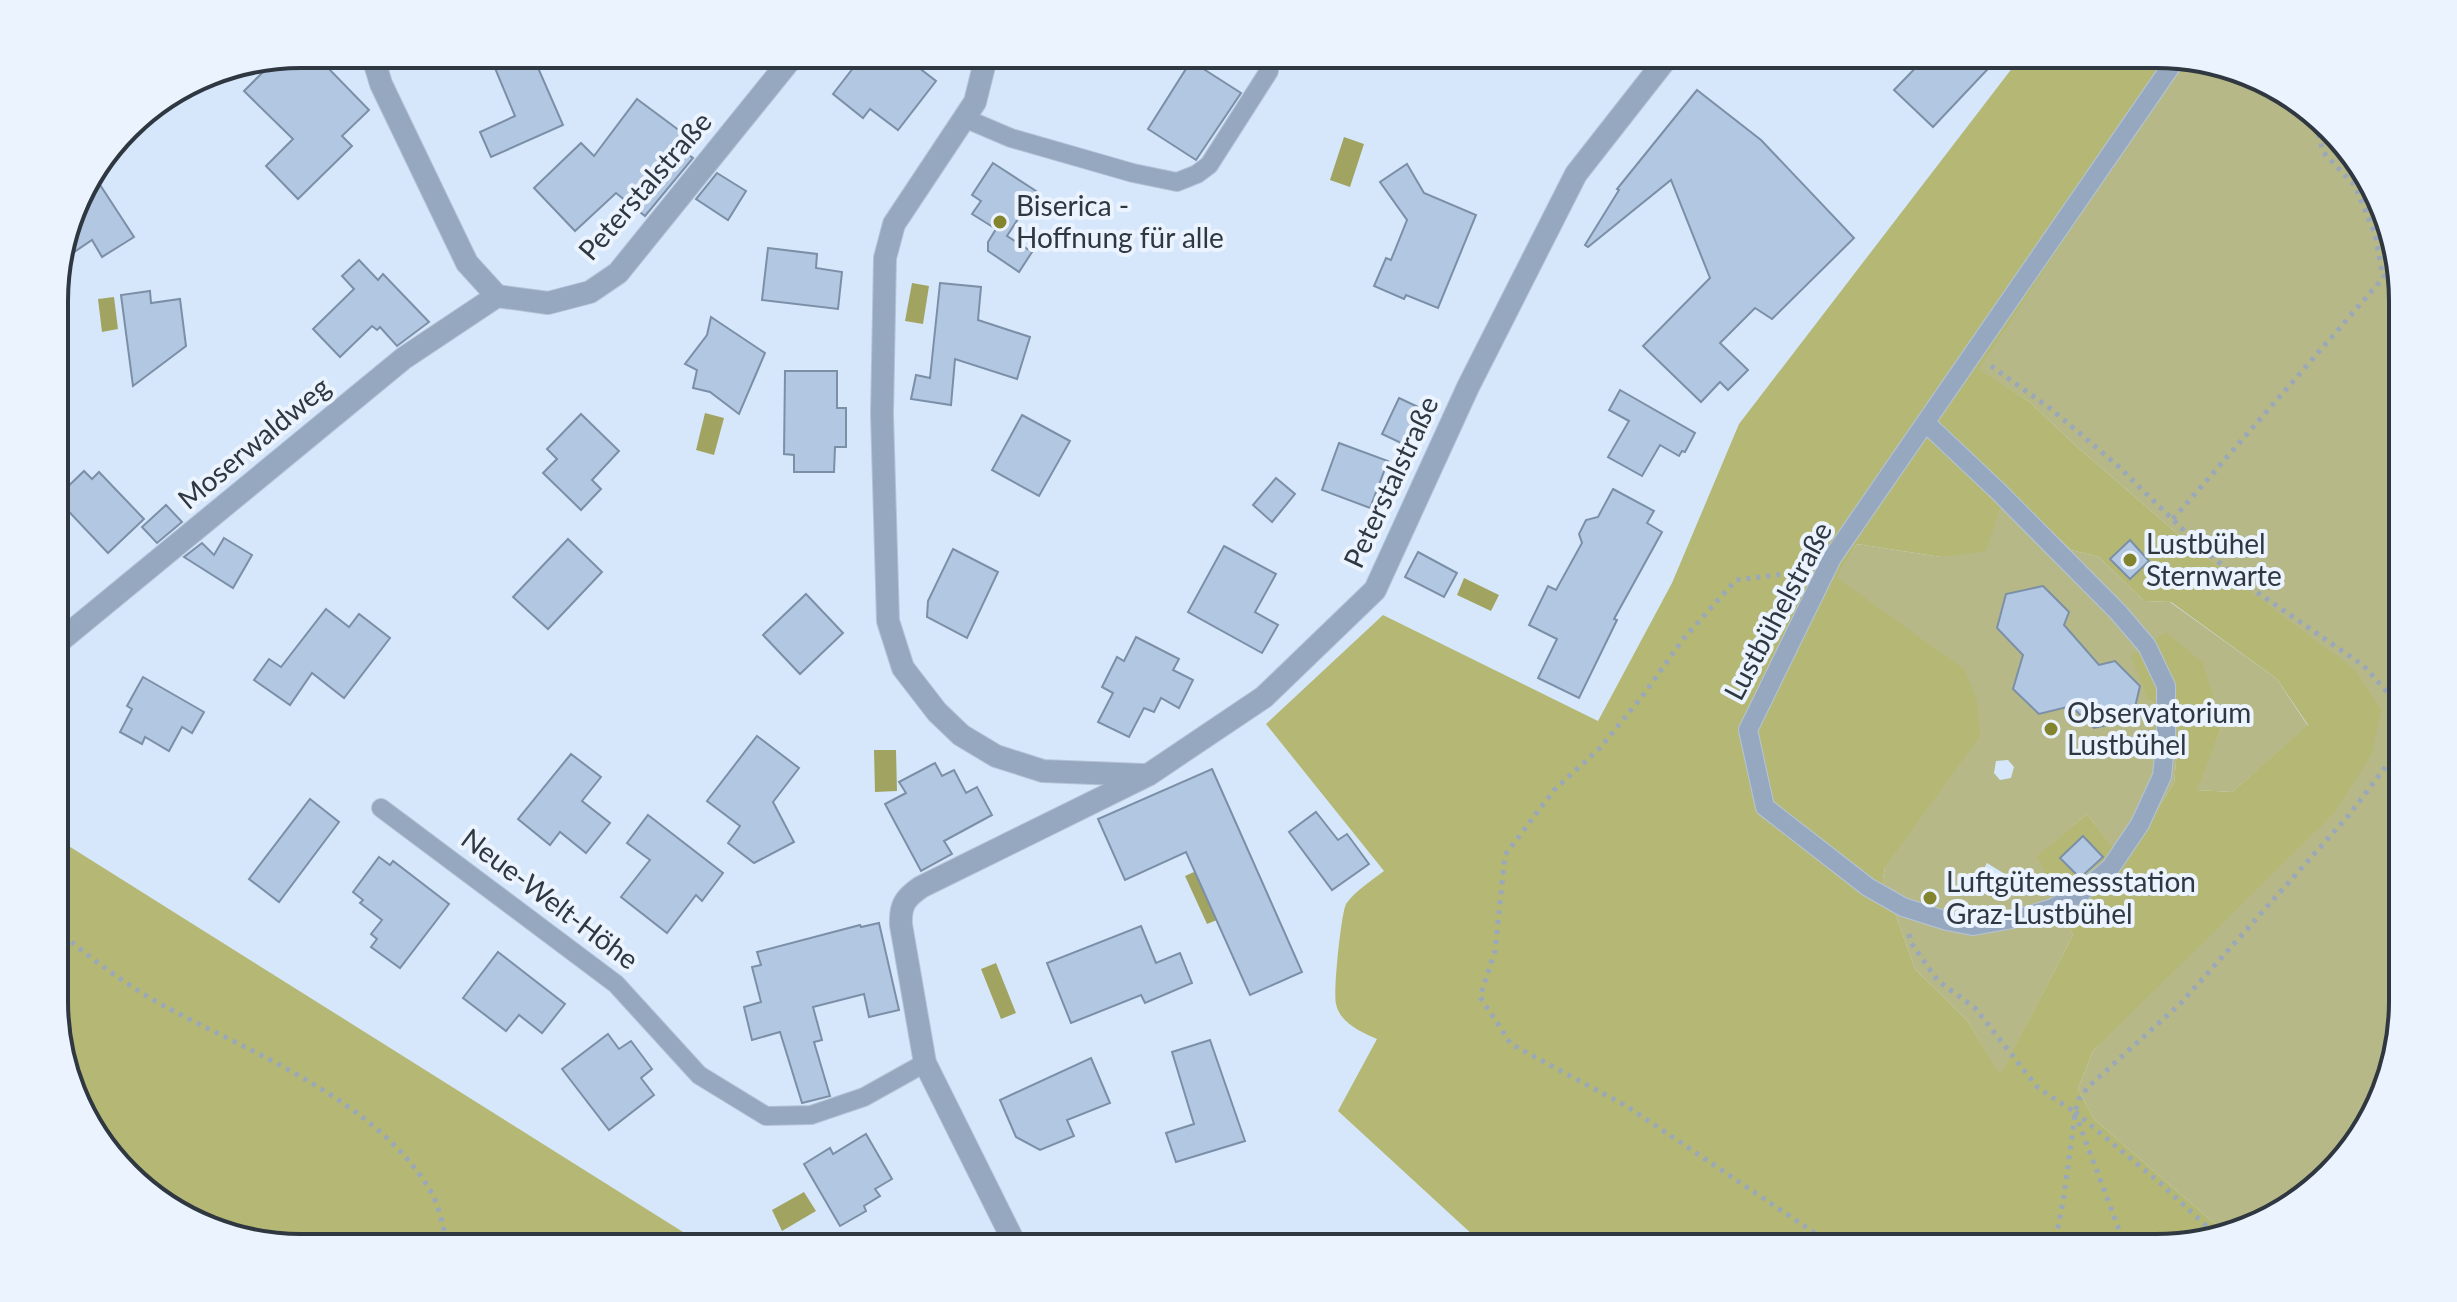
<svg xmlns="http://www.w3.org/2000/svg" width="2457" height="1302" font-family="Lato,sans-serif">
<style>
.green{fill:#b6b888;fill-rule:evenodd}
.forest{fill:#b5b874;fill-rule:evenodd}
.water{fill:#a1a461}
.building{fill:#b2c7e1;stroke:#7b8fa7;stroke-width:2}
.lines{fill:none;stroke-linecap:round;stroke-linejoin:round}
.service-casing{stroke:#b5c4d7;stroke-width:20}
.minor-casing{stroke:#b5c4d7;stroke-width:24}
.path{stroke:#9aa8b9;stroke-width:5;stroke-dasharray:4 6;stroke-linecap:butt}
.service{stroke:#95a8c0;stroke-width:18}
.minor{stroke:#95a8c0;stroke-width:22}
.poi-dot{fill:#83842e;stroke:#ebf3fe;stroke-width:3}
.labels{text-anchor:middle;stroke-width:8;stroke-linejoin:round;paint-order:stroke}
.street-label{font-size:28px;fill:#2f3741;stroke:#ebf3fe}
.poi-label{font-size:28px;fill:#2f3741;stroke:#ebf3fe;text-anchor:start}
.rim{fill:none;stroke:#2f3741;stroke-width:4}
</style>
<rect width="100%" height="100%" fill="#d6e7fc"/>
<g class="green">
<path d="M2183,60L2266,80L2361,163L2401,269L2390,285L2401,297L2403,1001L2377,1111L2293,1207L2222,1230L2094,1119L2078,1089L2093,1051L2372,754L2266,605L2195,549L2074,444L2030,402L1978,369Z"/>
<path d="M2007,487L2071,550L2099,557L2144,601L2170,602L2277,679L2308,726L2232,792L2196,790L2222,727L2148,700L2180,718L2174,783L2125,864L2087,814L2038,856L2073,935L2000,1076L1968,1021L1915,969L1883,879L1885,867L1835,577L1857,544L1941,557ZM2043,586L2069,612L2058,643L2084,668L2115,661L2140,686L2132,720L2094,728L2071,706L2039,714L2013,689L2023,655L2006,594ZM2008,760L2014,767L2011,778L2000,780L1994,773L1996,761ZM1987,863L2021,884L2015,894L1981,874Z"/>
</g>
<g class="forest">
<path d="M2023,54H2156L2183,60L1979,369L2030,402L2074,444L2195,549L2356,671L2381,710L2372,754L2334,813L2093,1051L2078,1089L2094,1119L2222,1230L2171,1247L1487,1248L1338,1111L1377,1039C1361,1032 1340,1023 1336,1004C1333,992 1341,914 1346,904C1355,891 1371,881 1384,871L1266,724L1383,615L1598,721L1672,583L1739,424ZM2007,488L2071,550L2099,557L2144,601L2171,602L2277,679L2308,725L2232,792L2197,790L2222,727L2203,663L2166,632L2131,656L2148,700L2180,718L2174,783L2125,863L2087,814L2037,856L2073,935L2000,1075L1968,1021L1915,969L1883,879L1885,867L1980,736L1977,701L1965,670L1836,577L1857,544L1941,557L1986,551ZM2083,836L2103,858L2081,879L2060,859Z"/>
<path d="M56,838L691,1237L701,1248H301L207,1226L186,1212L183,1216L105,1151L56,1034Z"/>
</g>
<g class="water">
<path d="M1344,137L1364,144L1350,187L1330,180Z"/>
<path d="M912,283L929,286L923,324L905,321Z"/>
<path d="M114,297L118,329L102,332L98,299Z"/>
<path d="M705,413L724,418L714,455L696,450Z"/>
<path d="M1464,578L1499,595L1491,611L1457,595Z"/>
<path d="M874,750H896L897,791L875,792Z"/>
<path d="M1203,868L1217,920L1207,924L1185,876Z"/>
<path d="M996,963L1016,1013L1001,1019L981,969Z"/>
<path d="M804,1192L816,1211L782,1231L772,1210Z"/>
</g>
<g class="building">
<path d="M301,54H349L328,68L369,110L342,136L352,146L298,199L266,166L293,139L244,91L276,59Z"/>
<path d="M504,54H532L563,125L491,157L480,132L515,116L492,61Z"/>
<path d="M864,54H901L936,81L898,130L870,109L863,118L833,94Z"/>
<path d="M1929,54H2002L1933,127L1894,90Z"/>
<path d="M1191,61L1241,93L1196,160L1148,129Z"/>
<path d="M1697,90L1761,140L1854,238L1772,319L1755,308L1720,343L1748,370L1728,390L1720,382L1701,402L1643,346L1710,278L1671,180L1588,247L1585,245L1619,190L1617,189Z"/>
<path d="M637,99L692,140L683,151L693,158L645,216L616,193L575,231L534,188L581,143L594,156Z"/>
<path d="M993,163L1036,191L1007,236L1032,252L1019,272L988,251V242L996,229L972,214L981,201L972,195Z"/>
<path d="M1407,164L1424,193L1476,215L1438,308L1406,295L1404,299L1374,286L1386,258L1391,260L1407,220L1380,182Z"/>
<path d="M717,173L746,191L728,220L696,199Z"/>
<path d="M93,174L134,237L102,257L92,240L61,261L80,191Z"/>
<path d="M768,248L817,254L816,268L842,272L838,309L762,300Z"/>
<path d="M359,260L378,280L383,274L429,322L397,346L380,327L377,330L372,326L340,357L313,329L354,289L342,276Z"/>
<path d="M940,283L981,287L978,320L1030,337L1017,379L955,359L951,405L911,399L916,375L930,378Z"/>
<path d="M150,291L151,303L180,299L186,346L133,386L121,295Z"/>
<path d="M711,317L765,353L739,414L710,392L693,388L697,370L685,364L707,335Z"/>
<path d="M785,371H837V408H846V447H835L834,472H794V455L784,454Z"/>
<path d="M1620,390L1695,433L1685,452L1682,451L1679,456L1660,445L1642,476L1608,457L1629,421L1609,410Z"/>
<path d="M1399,398L1433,414L1416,450L1382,434Z"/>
<path d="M581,414L619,451L592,480L601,489L581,510L543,473L557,459L547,449Z"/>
<path d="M1022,415L1070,441L1039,496L992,470Z"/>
<path d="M1339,443L1388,461L1370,508L1322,490Z"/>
<path d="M84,471L92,479L99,472L144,519L108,553L56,498Z"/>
<path d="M1276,478L1295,494L1272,522L1253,505Z"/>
<path d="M1613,489L1654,511L1647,523L1662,532L1614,619L1617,620L1579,698L1538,678L1557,639L1529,625L1548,586L1556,590L1582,543L1579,534L1586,520L1598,517Z"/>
<path d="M166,505L182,522L157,543L142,527Z"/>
<path d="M224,538L252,555L233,588L184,557L202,543L214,555Z"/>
<path d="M568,539L602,572L548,629L513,597Z"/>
<path d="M2130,540L2149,561L2130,579L2110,559Z"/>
<path d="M1224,546L1276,574L1255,612L1278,625L1262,653L1188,612Z"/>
<path d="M953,549L998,572L967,638L927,617L928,601Z"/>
<path d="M1418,552L1457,573L1444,597L1405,577Z"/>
<path d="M2043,586L2069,612L2064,625L2099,665L2115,661L2140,686L2132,720L2094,728L2071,706L2039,714L2013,689L2023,655L1997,628L2006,594Z"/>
<path d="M806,594L843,633L800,674L763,635Z"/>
<path d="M326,609L349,627L359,614L390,638L344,698L312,673L290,705L254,680L269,659L281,667Z"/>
<path d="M1136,637L1179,659L1173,670L1193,680L1179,708L1161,698L1154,712L1144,708L1129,737L1098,722L1113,693L1102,687L1117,657L1124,661Z"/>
<path d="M143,677L204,712L192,733L182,727L169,751L145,737L142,744L120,732L132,709L127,706Z"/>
<path d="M757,736L799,768L773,802L794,842L754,863L728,843L740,826L707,801Z"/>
<path d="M571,754L601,777L582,801L610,823L586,853L560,832L550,845L518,819Z"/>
<path d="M935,763L942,776L954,770L966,793L977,787L992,815L944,841L952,854L921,871L885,804L906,793L899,782Z"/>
<path d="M1212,769L1302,972L1250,995L1186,852L1125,880L1098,819Z"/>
<path d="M310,799L339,822L279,902L249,879Z"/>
<path d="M1316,812L1338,840L1347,834L1369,864L1332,890L1289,832Z"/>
<path d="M648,815L723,873L702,901L696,895L667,933L621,897L650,860L627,843Z"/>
<path d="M2083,836L2103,857L2080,878L2060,858Z"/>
<path d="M379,857L390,865L393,861L449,904L400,968L371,947L377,939L371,934L382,920L360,903L363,900L353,892Z"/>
<path d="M879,923L899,1010L869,1017L864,994L813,1007L822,1040L814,1042L830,1096L802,1103L780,1032L752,1040L744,1007L761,1002L752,967L761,965L757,952L860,925L861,927Z"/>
<path d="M1141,926L1156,963L1180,953L1192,983L1145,1003L1141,995L1071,1023L1047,963Z"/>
<path d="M498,952L565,1004L542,1033L519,1015L506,1031L463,998Z"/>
<path d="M608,1034L619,1049L631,1041L652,1069L641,1078L654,1095L609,1130L562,1069Z"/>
<path d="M1210,1040L1245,1141L1176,1162L1166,1133L1194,1124L1172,1052Z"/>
<path d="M1091,1058L1110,1103L1067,1120L1074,1136L1040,1150L1016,1137L1000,1100Z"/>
<path d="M866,1134L892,1179L875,1189L880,1196L864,1206L866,1211L840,1226L804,1164L830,1148L833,1154Z"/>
</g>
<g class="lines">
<g class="service-casing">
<g id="service">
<path d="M964,118L1011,138L1133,173L1177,182L1197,174L1209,165L1269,71"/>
<path d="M1926,423L1999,492L2118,612L2147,646L2166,686V737L2162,776L2140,824L2111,867L2081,893L2053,908L2024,917L1973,926L1947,921L1903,907L1868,887L1765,807L1748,730L1832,558L2176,59"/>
<path d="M381,808L616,984L699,1075L766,1116L811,1115L864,1097L925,1063"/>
</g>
</g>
<g class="minor-casing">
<g id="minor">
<path d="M372,54L381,84L467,263L497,296L548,303L590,292L618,273L795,54"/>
<path d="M982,54L985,62L975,102L894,224L885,258L882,414L888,621L903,668L937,712L961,735L996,756L1043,771L1143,775"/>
<path d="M55,645L404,358L497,296"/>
<path d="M1017,1248L925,1063L901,925C900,905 905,898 921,887L1148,775L1264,697L1375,590L1468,387L1576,174L1670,54"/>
</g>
</g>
<g class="path">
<path d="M2316,124L2323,152L2355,186L2375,234L2383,277"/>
<path d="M1991,366L2051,409L2117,465L2203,549L2245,584L2364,666L2402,709"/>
<path d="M2173,519L2398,261"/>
<path d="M1800,572L1736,580L1684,638L1641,698L1599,749L1554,790L1505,855L1495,951L1480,997L1511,1044L1628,1107L1837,1248"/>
<path d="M56,929C91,959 126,985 166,1007C256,1055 375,1100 430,1190C440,1206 443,1230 449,1248"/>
<path d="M1909,934L1911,943L1938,981L1975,1008L2038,1088L2075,1112L2079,1099L2088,1087L2181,1003L2349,815L2393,757L2402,722"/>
<path d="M2075,1112L2160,1183L2214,1233"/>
<path d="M2075,1113L2126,1248"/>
<path d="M2054,1248L2064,1196L2075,1113"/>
</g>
<use href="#service" class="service"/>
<use href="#minor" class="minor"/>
</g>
<g class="poi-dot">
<circle cx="1000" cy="222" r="8"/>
<circle cx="2130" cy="560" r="8"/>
<circle cx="2051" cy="729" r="8"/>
<circle cx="1930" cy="898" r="8"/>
</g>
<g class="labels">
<g class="street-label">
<text transform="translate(645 186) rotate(-49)" y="10">Peterstalstraße</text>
<text transform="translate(254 443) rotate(-40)" y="10">Moserwaldweg</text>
<text transform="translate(1391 482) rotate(-65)" y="10">Peterstalstraße</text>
<text transform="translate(1778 611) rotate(-62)" y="10">Lustbühelstraße</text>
<text transform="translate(550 899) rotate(37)" y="10">Neue-Welt-Höhe</text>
</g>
<g class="poi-label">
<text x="1016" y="216">Biserica -<tspan x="1016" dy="32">Hoffnung für alle</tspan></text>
<text x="2146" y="554">Lustbühel<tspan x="2146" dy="32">Sternwarte</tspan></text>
<text x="2067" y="723">Observatorium<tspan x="2067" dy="32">Lustbühel</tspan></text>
<text x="1946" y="892">Luftgütemessstation<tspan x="1946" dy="32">Graz-Lustbühel</tspan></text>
</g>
</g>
<path d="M0 0H2457V1302H0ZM301 68H2156A233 233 0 0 1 2389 301V1001A233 233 0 0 1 2156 1234H301A233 233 0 0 1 68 1001V301A233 233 0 0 1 301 68Z" fill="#ebf3fe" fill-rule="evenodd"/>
<path class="rim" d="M301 68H2156A233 233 0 0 1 2389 301V1001A233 233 0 0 1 2156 1234H301A233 233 0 0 1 68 1001V301A233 233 0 0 1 301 68Z"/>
</svg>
